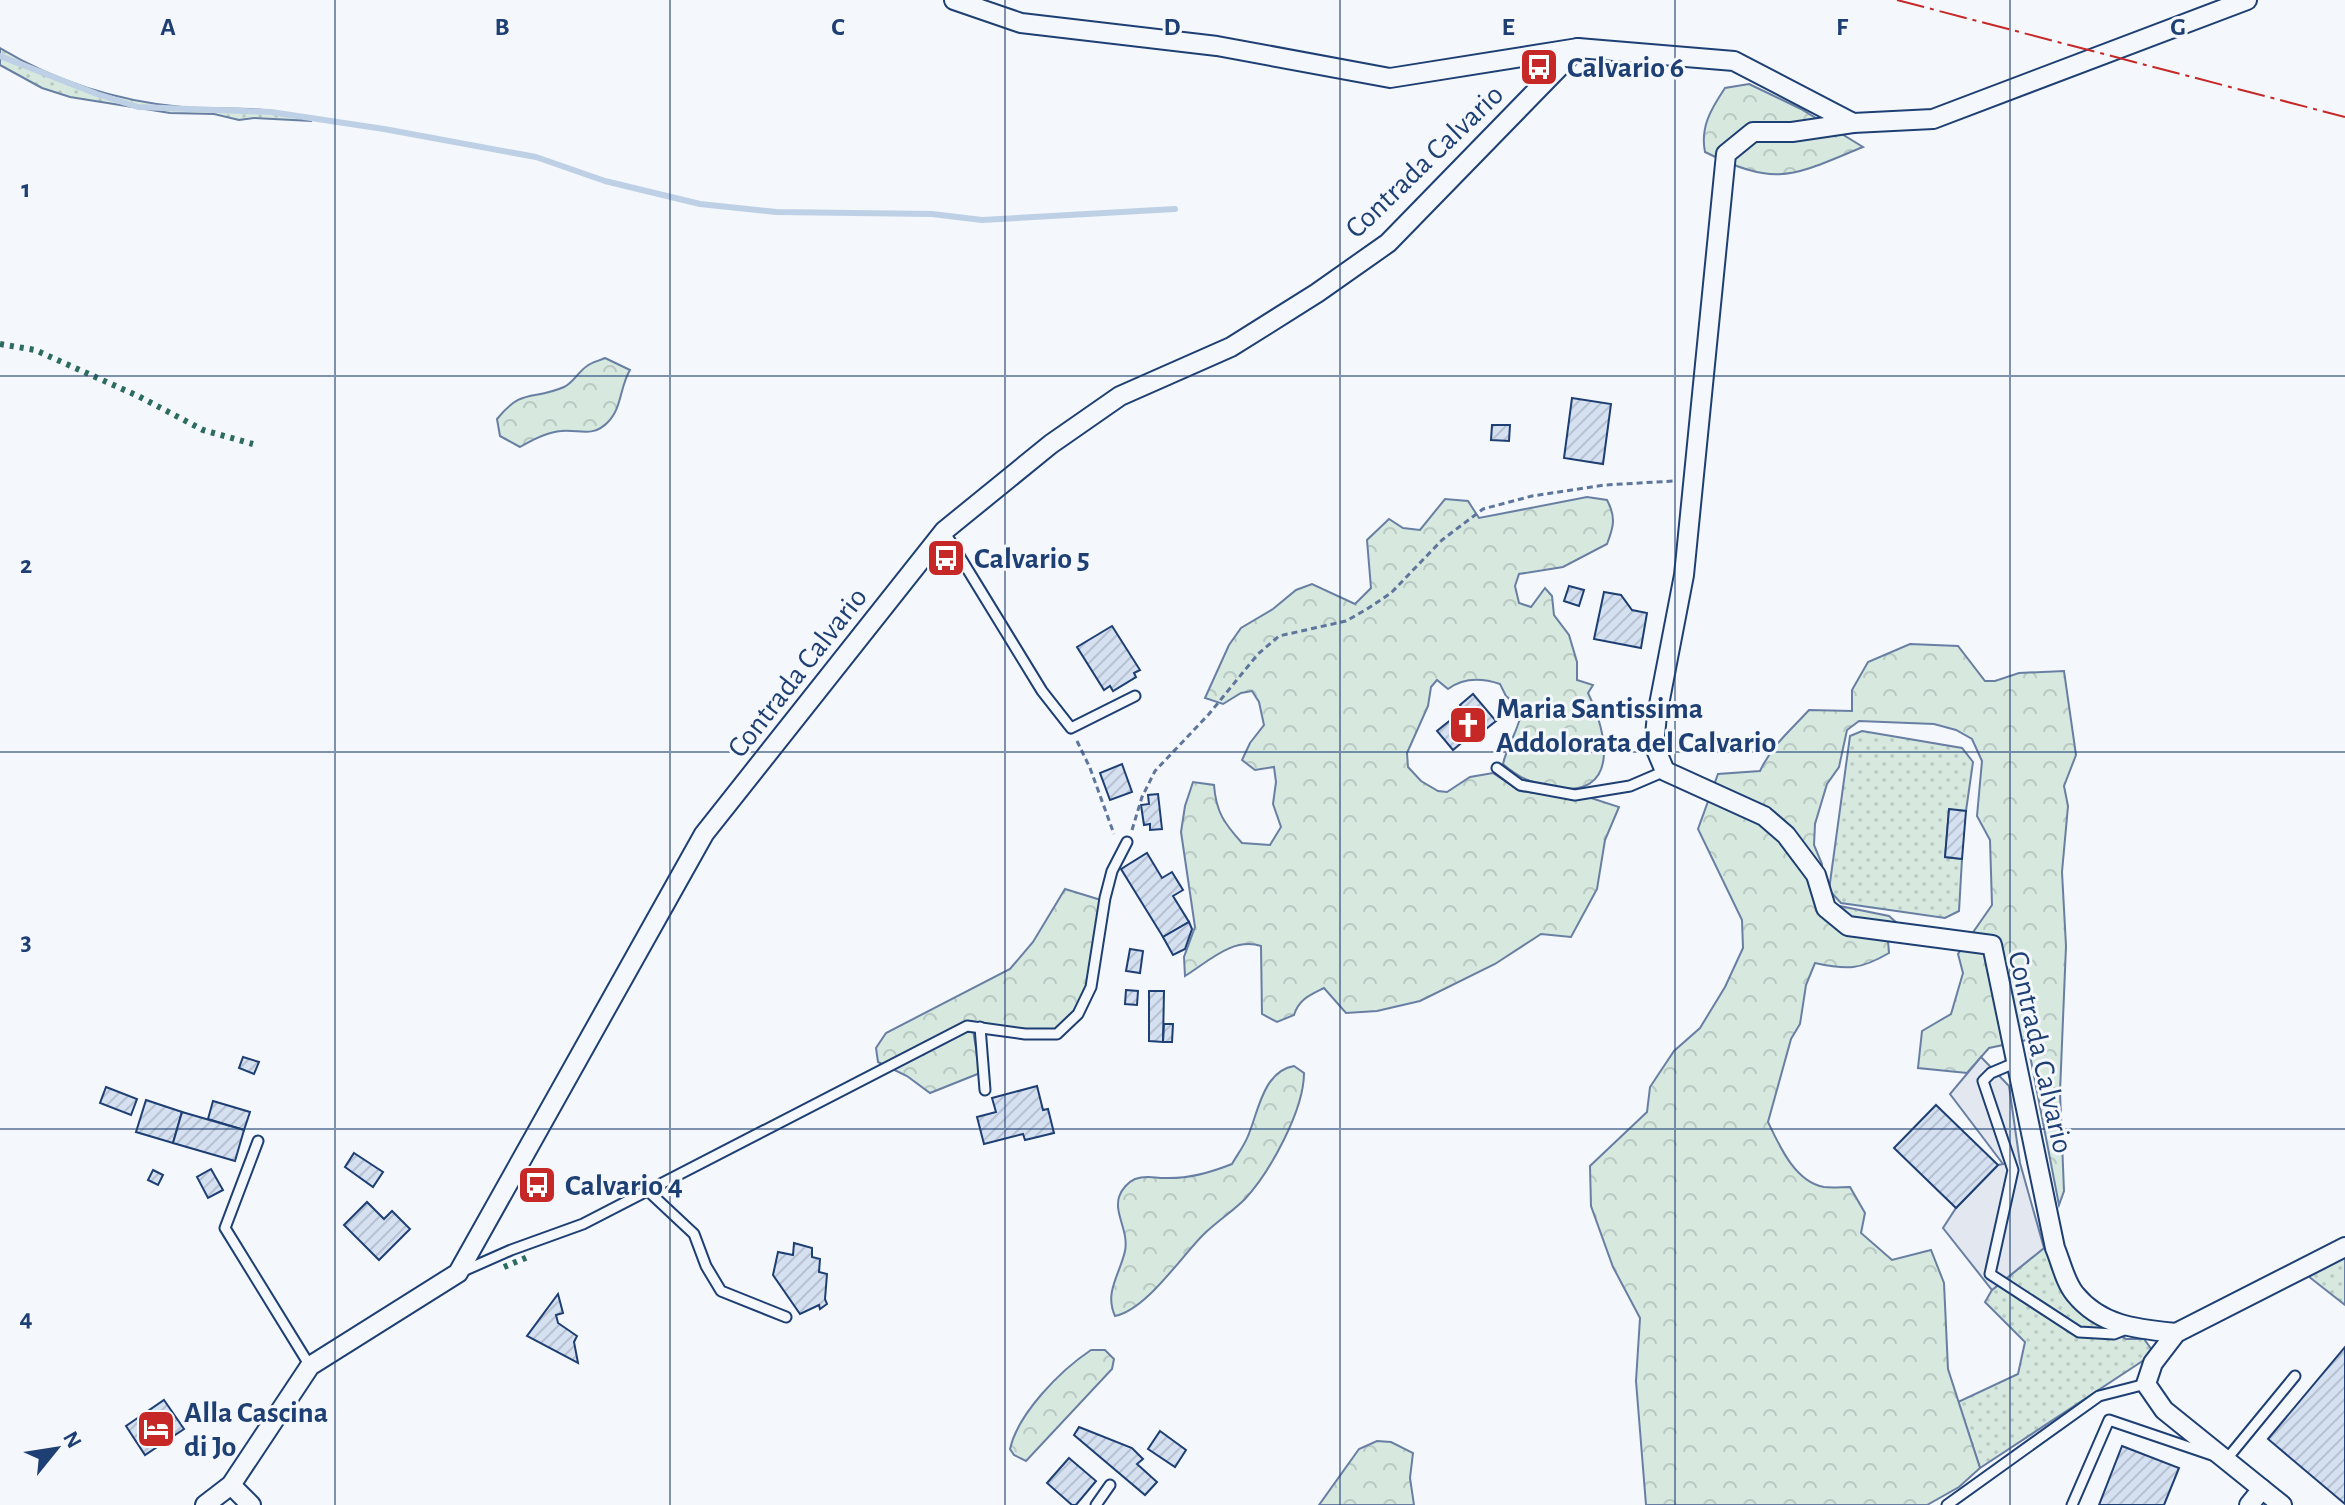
<svg xmlns="http://www.w3.org/2000/svg" width="2345" height="1505" font-family="'Alegreya Sans',sans-serif">
<style>
.grass{fill:url(#grass-dots);stroke:#687fa3;stroke-width:2}
.forest{fill:url(#forest-crowns);stroke:#687fa3;stroke-width:2}
.parking{fill:#e3e8f0;stroke:#687fa3;stroke-width:2}
.lines{fill:none;stroke-linecap:round;stroke-linejoin:round}
.stream{stroke:#bed0e5;stroke-width:6}
.building{fill:url(#building-hatch);stroke:#1d3f73;stroke-width:2}
.service-casing{stroke:#1d3f73;stroke-width:13}
.minor-casing{stroke:#1d3f73;stroke-width:22}
.path{stroke:#5e769c;stroke-width:3;stroke-dasharray:6 4;stroke-linecap:butt}
.service{stroke:#f4f7fb;stroke-width:9}
.minor{stroke:#f4f7fb;stroke-width:18}
.hedge{stroke:#2c6c60;stroke-width:6;stroke-dasharray:4 6;stroke-linecap:butt}
.power{stroke:#c62828;stroke-width:2;stroke-dasharray:28 6 4 6;stroke-linecap:butt}
.grid{fill:none;stroke:#1d3f73;stroke-width:2;stroke-opacity:0.55}
.labels{text-anchor:middle;stroke-width:6;stroke-linejoin:round;paint-order:stroke}
.poi-label{font-size:30px;font-weight:bold;fill:#1d3f73;stroke:#f4f7fb;text-anchor:start}
.street-label{font-size:30px;fill:#1d3f73;stroke:#f4f7fb}
.grid-label{font-size:26px;text-anchor:middle;font-weight:bold;fill:#1d3f73;stroke:#f4f7fb;stroke-width:6;stroke-linejoin:round;paint-order:stroke}
</style>
<defs>
<pattern id="grass-dots" width="8" height="8" patternUnits="userSpaceOnUse" patternTransform="scale(2)"><rect width="8" height="8" fill="#d7e8df"/><path d="M2 2h.1M6 6h.1" fill="none" stroke="#b8c8c3" stroke-width="1.8" stroke-linecap="round"/></pattern>
<pattern id="forest-crowns" width="20" height="18" patternUnits="userSpaceOnUse" patternTransform="scale(2)"><rect width="20" height="18" fill="#d7e8df"/><path d="M2 6a3 3 0 1 1 6 0M12 15a3 3 0 1 1 6 0" fill="none" stroke="#b8c8c3"/></pattern>
<pattern id="building-hatch" width="6" height="6" patternUnits="userSpaceOnUse" patternTransform="scale(2)"><rect width="6" height="6" fill="#d5e0f0"/><path d="M-1 1l2-2M0 6l6-6M5 7l2-2" fill="none" stroke="#b6c1d1"/></pattern>
</defs>
<rect width="100%" height="100%" fill="#f4f7fb"/>
<g class="grass">
<path d="M0,48C55,81 118,101 182,107C209,110 236,107 263,110C279,112 296,118 312,121L254,118L239,120L214,114L170,113L70,97L42,88L0,65Z"/>
<path d="M1862,731L1962,748L1973,762L1966,811L1949,810L1945,857L1962,859L1959,911L1945,918L1841,903L1829,890L1850,736Z"/>
<path d="M2044,1248L2095,1322L2126,1339H2144L2152,1350L2144,1360L1980,1468L1958,1402L2018,1374L2025,1342L1985,1302L1992,1290Z"/>
<path d="M2345,1257V1305L2308,1276Z"/>
</g>
<g class="forest">
<path d="M1749,84L1801,109L1863,147C1792,176 1778,188 1705,152C1700,127 1711,109 1725,88Z"/>
<path d="M605,358L630,370C620,386 622,408 608,422C593,438 579,429 561,431C547,432 532,440 520,447L500,436L497,419C523,387 532,401 564,387C573,383 578,372 587,366C592,362 599,361 605,358Z"/>
<path d="M1587,497L1607,500C1616,517 1614,526 1607,544L1563,567L1519,574L1515,586L1519,603L1531,607L1545,588L1552,596L1554,615L1569,635L1577,662V680L1593,685L1588,693C1608,734 1621,800 1552,787C1531,783 1519,778 1503,764C1507,745 1520,728 1522,709L1506,696L1500,684C1482,678 1463,678 1448,689L1437,680L1431,687L1428,706L1407,753L1408,767L1421,781L1438,791L1447,792L1470,777L1493,773L1520,791L1574,798L1585,796L1619,807L1605,840L1597,889L1571,937L1541,934L1495,964L1420,1001L1377,1011L1346,1013L1324,988C1310,995 1299,999 1294,1015L1277,1022L1262,1014L1261,946C1233,937 1209,961 1185,976L1184,957L1195,927L1181,832L1185,806L1193,782L1214,785C1216,812 1224,823 1242,843L1270,845L1281,827L1273,804L1276,782L1274,767L1255,770L1242,760L1250,743L1264,725L1259,702L1252,691L1241,693L1223,704L1205,698L1229,645L1241,628L1273,609L1296,590L1312,584L1355,604L1371,588L1367,540L1389,519L1403,528L1420,530L1445,499L1468,501L1479,518Z"/>
<path d="M1910,644L1958,646L1985,681H1995L2019,673L2064,671L2076,755L2064,786L2068,806L2062,872L2066,946L2060,1092L2064,1191L2059,1205L2027,1040L1989,1048L1967,1073L1918,1068L1922,1031L1951,1014L1963,973L1958,954L1992,905L1990,840L1977,816L1982,761L1972,739L1956,730L1934,724L1859,721L1847,730L1839,767L1827,784L1815,824L1814,845L1822,864L1823,892L1835,905L1889,916L1897,923L1888,941L1889,953C1860,970 1847,970 1815,963L1806,985L1800,1024L1791,1039L1768,1122C1779,1145 1795,1182 1824,1187C1832,1188 1842,1187 1850,1187L1865,1213L1861,1233L1892,1260L1931,1250L1944,1283L1948,1369L1980,1468L1959,1487L1927,1505H1646L1636,1381L1640,1318L1613,1267L1591,1206L1590,1166L1647,1112L1650,1087L1674,1051L1700,1028L1725,987L1743,948L1742,920L1698,829L1718,774L1760,771C1772,745 1791,730 1809,710L1852,711V690L1868,662Z"/>
<path d="M1065,889L1101,900L1089,982L1075,1014L1062,1028L1043,1033L972,1024L980,1073L930,1093L907,1076L878,1062L876,1048L886,1033L1010,969L1033,942Z"/>
<path d="M1294,1066L1304,1073C1304,1110 1270,1172 1245,1199C1232,1212 1216,1222 1203,1235C1180,1258 1146,1310 1115,1316C1104,1292 1120,1274 1125,1251C1129,1231 1114,1214 1119,1197C1121,1190 1128,1182 1135,1179C1146,1175 1154,1178 1165,1178C1187,1179 1212,1172 1232,1164C1237,1155 1244,1146 1248,1136C1258,1113 1263,1071 1294,1066Z"/>
<path d="M1091,1350H1105L1114,1359L1112,1369L1026,1461L1014,1455L1010,1449C1018,1413 1061,1370 1091,1350Z"/>
<path d="M1377,1441L1391,1442L1413,1453L1410,1478L1414,1505H1319L1359,1449Z"/>
</g>
<path class="parking" d="M1981,1057L2009,1086L2020,1163L2044,1248L1992,1290L1943,1228L1956,1208L1998,1165L2003,1164L1950,1094Z"/>
<g class="lines">
<path class="stream" d="M0,56L97,94L138,107L271,112L384,129L536,157L605,181L700,204L776,212L932,214L982,220L1175,209"/>
</g>
<g class="building">
<path d="M1572,398L1611,404L1603,464L1564,458Z"/>
<path d="M1492,425H1510L1509,441L1491,440Z"/>
<path d="M1569,586L1584,590L1579,606L1564,601Z"/>
<path d="M1604,592L1621,595L1632,610L1647,613L1641,648L1594,639Z"/>
<path d="M1112,626L1140,670L1134,673L1136,677L1113,691L1110,686L1104,690L1077,647Z"/>
<path d="M1473,694L1496,721L1482,732L1479,728L1453,750L1437,731L1463,710L1460,705Z"/>
<path d="M1122,764L1132,792L1110,800L1100,773Z"/>
<path d="M1158,794L1162,829L1150,830V824L1144,825L1141,805L1149,804L1148,795Z"/>
<path d="M1949,809L1966,811L1962,859L1945,857Z"/>
<path d="M1147,853L1162,878L1172,872L1183,890L1173,896L1189,922L1163,937L1121,869Z"/>
<path d="M1189,922L1192,929L1185,949L1173,955L1163,937Z"/>
<path d="M1130,949L1143,951L1140,973L1126,971Z"/>
<path d="M1126,990L1138,991L1137,1005L1125,1004Z"/>
<path d="M1149,991H1164L1163,1042L1149,1041Z"/>
<path d="M1164,1024H1173L1172,1042H1163Z"/>
<path d="M243,1057L259,1062L254,1074L239,1068Z"/>
<path d="M1037,1086L1043,1110L1048,1109L1054,1133L1025,1140L1023,1134L984,1144L977,1117L996,1112L992,1098Z"/>
<path d="M106,1087L137,1099L131,1115L100,1103Z"/>
<path d="M146,1100L182,1112L173,1143L136,1132Z"/>
<path d="M213,1101L250,1112L244,1130L208,1119Z"/>
<path d="M1936,1105L1998,1165L1956,1208L1894,1148Z"/>
<path d="M182,1112L244,1130L235,1161L173,1143Z"/>
<path d="M354,1153L383,1172L373,1187L345,1167Z"/>
<path d="M211,1169L223,1190L208,1198L197,1177Z"/>
<path d="M153,1170L163,1175L158,1185L148,1180Z"/>
<path d="M367,1202L384,1219L392,1211L410,1229L379,1260L344,1225Z"/>
<path d="M794,1243L812,1248V1257L820,1259L819,1272L827,1274L825,1299L827,1304L820,1309L819,1305L800,1314L773,1275L778,1252L793,1255Z"/>
<path d="M558,1294L563,1313L556,1315L558,1323L577,1336L574,1342L578,1363L527,1336Z"/>
<path d="M2345,1347V1504L2268,1439Z"/>
<path d="M164,1400L184,1429L145,1455L126,1426Z"/>
<path d="M1079,1427L1132,1448L1143,1459L1137,1464L1157,1482L1145,1495L1074,1435Z"/>
<path d="M1160,1431L1186,1450L1175,1467L1148,1449Z"/>
<path d="M2122,1446L2179,1468L2164,1505H2099Z"/>
<path d="M1069,1458L1096,1481L1076,1505H1072L1047,1483Z"/>
</g>
<g class="lines">
<g class="service-casing">
<g id="service">
<path d="M944,531L1042,691L1071,728L1135,696"/>
<path d="M1497,768L1520,785L1575,795L1630,786L1665,771"/>
<path d="M980,1027L985,1090"/>
<path d="M2017,1062L1991,1073L1983,1081L2013,1170L1990,1274L2079,1332L2114,1334L2129,1328"/>
<path d="M258,1141L225,1228L310,1366"/>
<path d="M647,1190L694,1234L706,1266L721,1291L786,1317"/>
<path d="M461,1272L511,1250L583,1224L967,1026L1025,1034H1057L1078,1014L1091,987L1105,898L1112,871L1127,842"/>
<path d="M2226,1460L2295,1376"/>
<path d="M1096,1505L1110,1485"/>
<path d="M1947,1505L2099,1396L2146,1384"/>
<path d="M2072,1505L2109,1420L2212,1455"/>
</g>
</g>
<g class="minor-casing">
<g id="minor">
<path d="M954,0L1021,23L1217,46L1390,78L1578,48"/>
<path d="M1853,123L1792,132H1753L1726,154L1684,575L1657,715L1654,745L1665,771L1764,816L1786,835L1816,875L1826,908L1848,926L1992,945L2055,1248C2061,1262 2065,1282 2075,1294C2101,1326 2137,1329 2176,1333"/>
<path d="M231,1485L251,1505"/>
<path d="M2262,1489L2282,1505"/>
<path d="M205,1505L231,1485L310,1366L458,1273L704,834L944,531L1051,444L1120,396L1231,347L1317,293L1388,243L1578,48L1734,61L1853,123L1933,119L2247,0"/>
<path d="M2249,1505L2262,1489L2164,1410L2146,1384L2153,1363L2176,1333L2345,1247"/>
</g>
</g>
<g class="path">
<path d="M1077,741L1090,768L1114,834"/>
<path d="M1132,830L1142,797L1155,771L1209,714L1258,654L1279,636L1346,621L1367,609L1391,593L1442,540L1483,509L1532,496L1605,485L1674,481"/>
</g>
<use href="#service" class="service"/>
<use href="#minor" class="minor"/>
<g class="hedge">
<path d="M0,344L35,350L138,396L203,430L253,444"/>
<path d="M504,1267L530,1256"/>
</g>
<path class="power" d="M1897,0L2345,117"/>
</g>
<path class="grid" d="M335,0V1505M670,0V1505M1005,0V1505M1340,0V1505M1675,0V1505M2010,0V1505M0,376H2345M0,752H2345M0,1129H2345"/>
<defs>
<g id="bus-square" transform="scale(2)"><rect x="-9" y="-9" width="18" height="18" rx="4" fill="#c62828" stroke="#f4f7fb"/><path d="M-5-6H5V4H4V6H2V4H-2V6H-4V4H-5ZM-3.5-4V0h7V-4ZM-3.5 1.2v1.5H-2V1.2ZM2 1.2v1.5H3.5V1.2Z" fill="#fff"/></g>
<g id="church-square" transform="scale(2)"><rect x="-9" y="-9" width="18" height="18" rx="4" fill="#c62828" stroke="#f4f7fb"/><path d="M-1.2-6h2.4v3.5h3.3v2.4h-3.3V6h-2.4V-.1h-3.3v-2.4h3.3Z" fill="#fff"/></g>
<g id="hotel-square" transform="scale(2)"><rect x="-9" y="-9" width="18" height="18" rx="4" fill="#c62828" stroke="#f4f7fb"/><path d="M-6-4.5h1.5V1H6V5H4.5V3h-9V5H-6ZM-4 0a1.8 1.8 0 1 1 3.6 0ZM.5 0V-2.5h3Q6-2.5 6 0Z" fill="#fff"/></g>
</defs>
<g fill-rule="evenodd">
<use href="#bus-square" x="1539" y="67"/>
<use href="#bus-square" x="946" y="558"/>
<use href="#church-square" x="1468" y="725"/>
<use href="#bus-square" x="537" y="1185"/>
<use href="#hotel-square" x="156" y="1429"/>
</g>
<g class="labels">
<g class="poi-label">
<text x="1567" y="77">Calvario 6</text>
<text x="974" y="568">Calvario 5</text>
<text x="1496" y="718">Maria Santissima<tspan x="1496" dy="34">Addolorata del Calvario</tspan></text>
<text x="565" y="1195">Calvario 4</text>
<text x="184" y="1422">Alla Cascina<tspan x="184" dy="34">di Jo</tspan></text>
</g>
<g class="street-label">
<text transform="translate(1424 161) rotate(-44)" y="10">Contrada Calvario</text>
<text transform="translate(797 672) rotate(-52)" y="10">Contrada Calvario</text>
<text transform="translate(2041 1052) rotate(77)" y="10">Contrada Calvario</text>
</g>
</g>
<g class="grid-label">
<text x="168" y="35">A</text>
<text x="502" y="35">B</text>
<text x="838" y="35">C</text>
<text x="1172" y="35">D</text>
<text x="1508" y="35">E</text>
<text x="1842" y="35">F</text>
<text x="2178" y="35">G</text>
<text x="26" y="197">1</text>
<text x="26" y="573">2</text>
<text x="26" y="950">3</text>
<text x="26" y="1326">4</text>
</g>
<g transform="translate(56 1449) rotate(60)" stroke="#f4f7fb" stroke-width="6" paint-order="stroke">
<path d="M0-6L14 30L0 20L-14 30Z" fill="#1d3f73"/>
<text y="-12" font-size="22" font-weight="bold" text-anchor="middle" fill="#1d3f73">N</text>
</g>
</svg>
